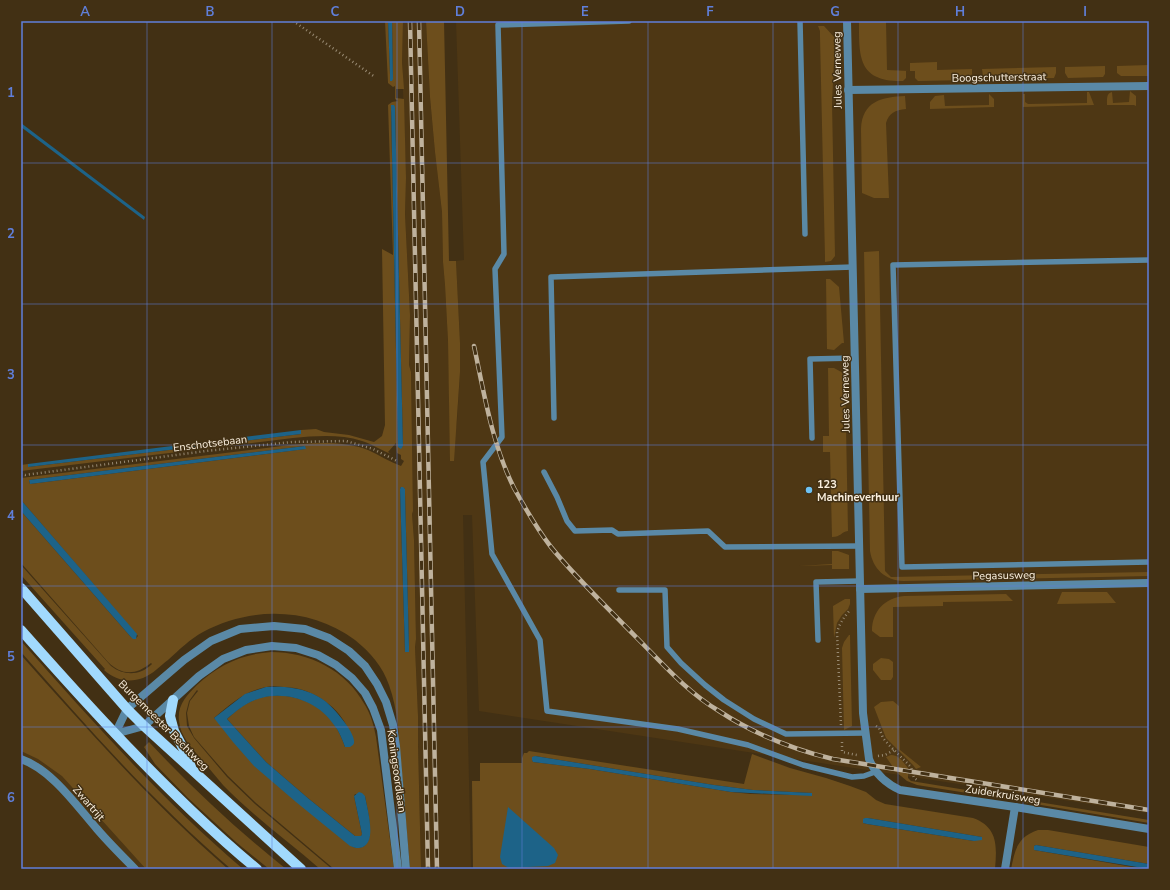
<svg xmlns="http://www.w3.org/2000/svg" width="1170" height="890" font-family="'Nunito Sans',sans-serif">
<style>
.built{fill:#4e3714}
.green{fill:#6d4e1c;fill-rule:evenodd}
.water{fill:#1d6388}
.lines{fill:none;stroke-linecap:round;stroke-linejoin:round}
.path{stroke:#988a73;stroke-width:2.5;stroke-dasharray:1 3;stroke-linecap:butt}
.service{stroke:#5a89a6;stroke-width:5.5}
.minor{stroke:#5a89a6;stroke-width:8}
.tertiary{stroke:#5a89a6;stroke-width:8}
.primary{stroke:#a1d9fd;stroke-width:10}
.rail-casing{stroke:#bfb29d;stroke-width:4.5}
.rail{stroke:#423014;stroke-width:3;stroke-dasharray:9;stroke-linecap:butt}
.grid{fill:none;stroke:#607fda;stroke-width:1;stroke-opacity:0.55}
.poi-dot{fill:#6ec2f3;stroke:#423014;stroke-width:1.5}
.labels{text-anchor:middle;stroke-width:3;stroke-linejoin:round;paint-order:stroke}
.street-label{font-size:11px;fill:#fbf0df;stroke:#423014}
.poi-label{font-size:11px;font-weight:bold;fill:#fbf0df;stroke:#423014;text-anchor:start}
.neatline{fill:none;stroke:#607fda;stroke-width:1.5}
.grid-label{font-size:13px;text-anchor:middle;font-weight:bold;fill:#607fda}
</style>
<rect width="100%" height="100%" fill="#423014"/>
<g class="built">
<path d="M403,21H426L430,97L435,152L442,212L443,262L445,285L448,341L451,461L457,421L460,372V343L456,261L464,260L456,21H1149V813L479,711L472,515H463L471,869H421L418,744V716L415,647L416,638L414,540L412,514L413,511L411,372L409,365L410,315L405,214L406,178L402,63Z"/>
<path d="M21,744L46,752L164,869H21Z"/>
</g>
<g class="green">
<path d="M385,21H388L390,74L393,78L392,21H403L402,63L404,89H396V98L404,99L406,178L405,214L410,315L409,365L411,372L413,511L412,514L414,540L416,639L415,647L418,716V744L421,869H410C407,834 404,799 401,763C399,737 398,710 389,685C383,667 370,652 355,640C311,607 251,606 203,632C190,639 179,650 168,660C160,666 153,674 143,678C129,683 115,680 104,670L105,669L21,575V565L111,666C124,676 140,676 152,664L151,663C136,675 122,676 108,662L21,563V511L130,636L135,639L138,636L21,500V478L282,446C311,443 340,440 368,450C379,455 390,462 401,466L404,461L401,459V455L397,453L396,443L388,452L391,454C381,450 372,444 362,441C340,434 316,436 293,438L21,471V465L28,464V467L301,434V430L316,429L324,432L349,435L374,442L382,436L385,425L382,249L393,255L388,105L392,102L398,101L395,99V86L393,87L388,83ZM395,107L403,446L398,447L391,111ZM305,446V449L30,484L29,480ZM401,487L405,489V493L409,646V652H405L400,489Z"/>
<path d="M426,21H444L449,261H456L460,343V372L454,461H450L448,341L445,285L443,262L442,212L435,152L430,97Z"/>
<path d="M859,21H886L887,70L910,71V63L937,62V70L972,69V74L968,80L918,81L915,78V71H906V78L903,81C858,82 859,57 859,21Z"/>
<path d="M818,26H824L835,38L832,103L835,256L831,261L825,262V257L820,37V31Z"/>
<path d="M1149,65V76H1121L1117,73V66Z"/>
<path d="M1105,66V74L1103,77L1068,78L1065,73V67Z"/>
<path d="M1056,67V73L1054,78L985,79L983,76L982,69Z"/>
<path d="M1130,91L1131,92L1136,96V106L1134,105H1107C1107,100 1106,93 1112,92L1113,103L1129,102Z"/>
<path d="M1087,92H1089L1094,105L1023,107V94H1025V102L1028,104L1087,103Z"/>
<path d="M989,94L994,99V107L930,109V102L935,96L944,95L945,106L989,105Z"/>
<path d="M905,96L906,109C895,110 889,113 886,123L889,198H874L862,193L861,129C862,101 882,97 905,96Z"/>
<path d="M879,251L885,571L891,577L1149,572V576L903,581C885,580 873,569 870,551L864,252Z"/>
<path d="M826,279H830L839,287L844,343H842L834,350L827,349Z"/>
<path d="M828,368H834L845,374L848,531C841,532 841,537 832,537L830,452H823V436H829Z"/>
<path d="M832,551H838L849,555V569H832V565L799,566L832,564Z"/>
<path d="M1062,592H1107L1116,603L1057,604Z"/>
<path d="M1006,594L1013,601L943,602V606L893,607V637H880L872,631C872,611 885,598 904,596Z"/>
<path d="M845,599H850V604L848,609L842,615L837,623L834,638L833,606Z"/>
<path d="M849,635H850L852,726L844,730L842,648L844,642Z"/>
<path d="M21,641C92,721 162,800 243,869H231C154,803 88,728 21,652Z"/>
<path d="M271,652C309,652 346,670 365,705C371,715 374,726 376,737L394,869H334L256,803L228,776L194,737L189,726L187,713L190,701L198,691L197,690L189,701L186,713L187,726L194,738L227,777L255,804L332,869H320C288,841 253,816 223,785C216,777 209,768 202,760C192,748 180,736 179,721C177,705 187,695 197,685C218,665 242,654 271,652ZM273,686C280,687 287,687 295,688C316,692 340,708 348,729C350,734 349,742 350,747H345C342,739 339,731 334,724C318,699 279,688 252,701C242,705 235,712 227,719L266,762L309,799L355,836H361L362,834L354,796L355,794L365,796C367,809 380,854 353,847L214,718C233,702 247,689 273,686Z"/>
<path d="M21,655C87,729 153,804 228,869H146L62,776L38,759L21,751Z"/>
<path d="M881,658L889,659L893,662V677L891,680H881L873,670V664Z"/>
<path d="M893,701L899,706L900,750L921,767L916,769L913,765L886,738L874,707L881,702Z"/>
<path d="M149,742C191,787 237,830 286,869H269L237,843L188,798L155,764L144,747Z"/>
<path d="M529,751L744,784L752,754L790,768L826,778L850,786L866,792L876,800L885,804L973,818C998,827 997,846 995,869H473L472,781H480V763H522V758L524,753H527ZM535,756L714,785L753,790L812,793V795L751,794L731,792L590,769L533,762L532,759ZM865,818H868L982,837L974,841L867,824L863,823Z"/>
<path d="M891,755C899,755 903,762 908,768V770L893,767L886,757Z"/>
<path d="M895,771L908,773V778L911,781L1009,797L1011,800L917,785L907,781Z"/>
<path d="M1020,799L1149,820V823L1017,801Z"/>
<path d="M1038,830H1048L1149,847V864L1036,845L1034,846V850L1144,869H1011C1015,850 1017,837 1038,830Z"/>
</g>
<g class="water">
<path d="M388,21H392L393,79L392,81H390V74Z"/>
<path d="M391,105H394L395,107L403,446L401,449L398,447Z"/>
<path d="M21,123L145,217L144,220L21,127Z"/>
<path d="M301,430V434L28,467V464Z"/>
<path d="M305,446L306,449L30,484L29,480Z"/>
<path d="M401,487H403L405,489V493L409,646V652H405L400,489Z"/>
<path d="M21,500L137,634L136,639H133L130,636L21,511Z"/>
<path d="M266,687C281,686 297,687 311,693C316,695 321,698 325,701C333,707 356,733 354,743C353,746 351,746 350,747H345C342,739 339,731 334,725C318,700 282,689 255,700C244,704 235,712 227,719L266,762L309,799L355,836H361L362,834L354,796L359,792L362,793L365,796C367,808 377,841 363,847C358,849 355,848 350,846L296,802L254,766L233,742L214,718L245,694Z"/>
<path d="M535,756L714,785L753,790L812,793V796L731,792L590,769L533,762L532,760V757Z"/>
<path d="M508,807L554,848L558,855L555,863L548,866L509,868L502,864L500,857Z"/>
<path d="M865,818H868L982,837V840L974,841L867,824L863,823V819Z"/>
<path d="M1036,845L1149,864V869L1034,850V846Z"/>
</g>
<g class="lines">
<g class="path">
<path d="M293,21L375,77"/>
<path d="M21,474L25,475L206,451L292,442L346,441L373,449L397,461"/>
<path d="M841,725L837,632C840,623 844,617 850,610"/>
<path d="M876,726L879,728L883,738L889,745L911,767L914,778L919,781"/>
<path d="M842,742V752L857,755"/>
<path d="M878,756L885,755L894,750"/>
</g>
<g class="service">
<path d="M629,21L498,25L504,254L495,269L502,437L483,462L492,554L540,640L547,711L678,729L748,745L803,765L852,777L864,776L875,772"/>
<path d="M800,21L805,234"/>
<path d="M1149,260L893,265L902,567L1149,562"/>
<path d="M554,418L551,277L853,267"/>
<path d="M812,438L810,359L855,358"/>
<path d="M544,472L557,497L567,521L575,531L612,530L618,534L708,531L725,547L859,546"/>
<path d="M619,590H665L667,647L681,663L705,685L724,700L754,719L786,734L865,733"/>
<path d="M818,640L816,582L860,581"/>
</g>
<g class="minor">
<path d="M848,90L1149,86"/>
<path d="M860,589L1149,583"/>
<path d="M1005,869L1015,807"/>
</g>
<g class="tertiary">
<path d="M847,21L863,713L869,759C875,774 885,783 900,790L1015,807L1149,829"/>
<path d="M115,734L127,709L184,660L211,641L240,629L274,626L305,629L329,638L349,651L365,666L377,684L386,702L393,725L396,746L406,869"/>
<path d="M115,734L144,726L199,676L223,659L246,650L272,646L296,648L318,655L336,665L352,678L365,693L373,708L381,730L398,869"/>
<path d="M21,759C52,770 76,805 97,829C109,843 122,856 135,869"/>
</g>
<g class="primary">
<path d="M21,588L127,709L144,726L301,869"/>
<path d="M21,630C76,692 131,753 191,810C212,830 234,850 257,869"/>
<path d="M173,700L170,716L174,731L183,748L191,767"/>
</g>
<g class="rail-casing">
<g id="rail">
<path d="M410,21L428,869"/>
<path d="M419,21L437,869"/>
<path d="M474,346C484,393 492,444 514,488C525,508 537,529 551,547C577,579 607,607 636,637C662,663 687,692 719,711C754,734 792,749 833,759L1149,810"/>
</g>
</g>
<use href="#rail" class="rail"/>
</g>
<path class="grid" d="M147,21V869M272,21V869M397,21V869M522,21V869M648,21V869M773,21V869M898,21V869M1023,21V869M21,163H1149M21,304H1149M21,445H1149M21,586H1149M21,727H1149"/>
<circle class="poi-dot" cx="809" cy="490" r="4"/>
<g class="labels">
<g class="street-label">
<text transform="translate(837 70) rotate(-91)" y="4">Jules Verneweg</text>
<text transform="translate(999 77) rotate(-1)" y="4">Boogschutterstraat</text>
<text transform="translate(845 394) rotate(-91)" y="4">Jules Verneweg</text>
<text transform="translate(210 443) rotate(-7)" y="4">Enschotsebaan</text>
<text transform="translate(1004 575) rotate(-1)" y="4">Pegasusweg</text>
<text transform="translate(164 725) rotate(45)" y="4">Burgemeester Bechtweg</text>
<text transform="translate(397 771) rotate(82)" y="4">Koningsoordlaan</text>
<text transform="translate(1003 794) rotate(9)" y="4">Zuiderkruisweg</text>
<text transform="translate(89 803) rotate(49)" y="4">Zwartrijt</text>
</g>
<g class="poi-label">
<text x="817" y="488">123<tspan x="817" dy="13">Machineverhuur</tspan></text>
</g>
</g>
<rect width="1170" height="890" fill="none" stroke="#423014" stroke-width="44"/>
<rect x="22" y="22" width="1126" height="846" class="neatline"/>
<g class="grid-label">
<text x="85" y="16">A</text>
<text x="210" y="16">B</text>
<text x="335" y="16">C</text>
<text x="460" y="16">D</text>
<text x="585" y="16">E</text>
<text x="710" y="16">F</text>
<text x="835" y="16">G</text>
<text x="960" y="16">H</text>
<text x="1085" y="16">I</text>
<text x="11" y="97">1</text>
<text x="11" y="238">2</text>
<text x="11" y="379">3</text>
<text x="11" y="520">4</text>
<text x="11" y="661">5</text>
<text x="11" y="802">6</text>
</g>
</svg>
